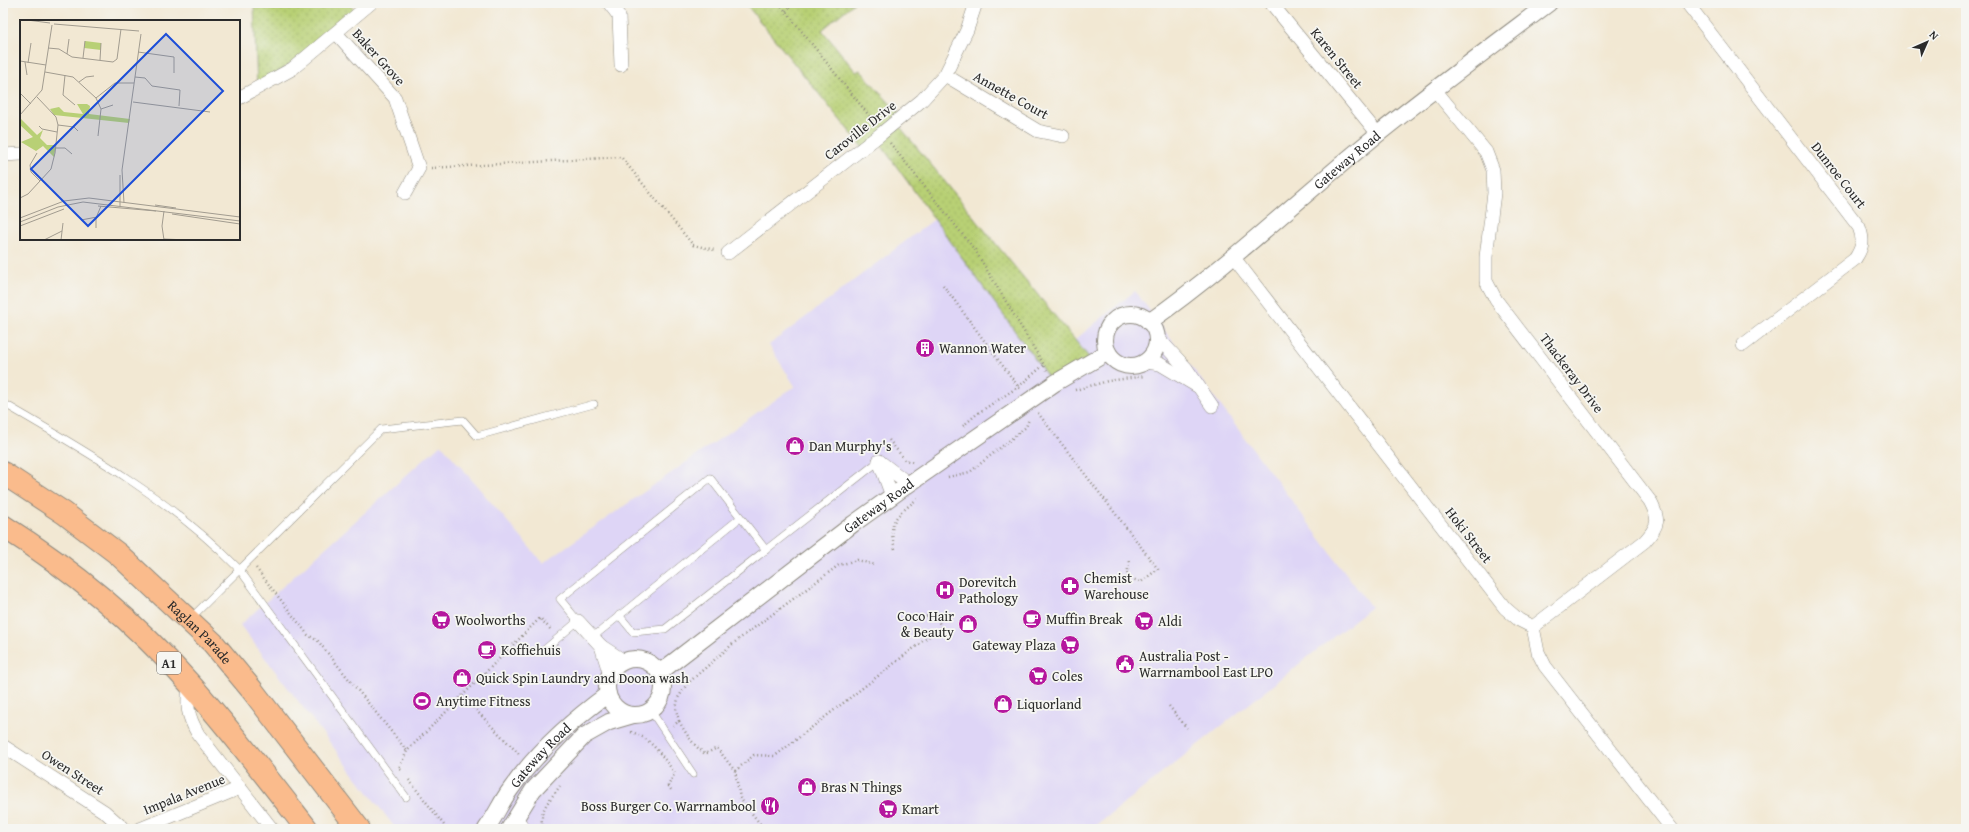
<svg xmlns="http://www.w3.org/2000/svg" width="1969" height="832" font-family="'Gentium Book Plus',serif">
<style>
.built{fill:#ded5f6}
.park{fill:url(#park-dots);stroke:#727e50}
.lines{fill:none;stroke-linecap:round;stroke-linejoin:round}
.service-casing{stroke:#8e8a7f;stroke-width:8}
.minor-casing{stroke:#8e8a7f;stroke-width:14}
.tertiary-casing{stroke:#8e8a7f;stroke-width:18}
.trunk-casing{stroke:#8e8a7f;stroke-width:24}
.path{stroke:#8e8a7f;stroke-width:2.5;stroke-dasharray:1 3;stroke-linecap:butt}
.service{stroke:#fff;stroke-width:7}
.minor{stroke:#fff;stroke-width:13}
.tertiary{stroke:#fff;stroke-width:16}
.trunk{stroke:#fabb8c;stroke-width:22}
.labels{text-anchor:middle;stroke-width:3.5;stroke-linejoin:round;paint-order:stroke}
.shield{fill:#f6f6f2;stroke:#686867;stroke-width:1}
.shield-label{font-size:13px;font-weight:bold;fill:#2b2b2b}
.street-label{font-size:14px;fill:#2b2b2b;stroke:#f6f6f2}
.poi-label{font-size:14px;fill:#2b2b2b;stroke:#f6f6f2;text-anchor:start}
.inset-road{fill:none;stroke:#a29c90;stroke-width:1}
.view{fill:#1d4ed8;fill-opacity:0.15;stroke:#1d4ed8;stroke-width:2}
.inset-edge{fill:none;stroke:#2b2b2b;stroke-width:2}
</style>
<defs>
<pattern id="park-dots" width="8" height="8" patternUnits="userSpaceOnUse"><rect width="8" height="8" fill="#b8d075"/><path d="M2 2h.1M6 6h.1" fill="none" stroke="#9eb365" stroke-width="1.8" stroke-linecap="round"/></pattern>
</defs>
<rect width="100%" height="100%" fill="#f6f6f2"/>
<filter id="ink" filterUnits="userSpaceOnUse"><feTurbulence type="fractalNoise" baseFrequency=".025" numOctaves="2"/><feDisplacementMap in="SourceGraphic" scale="8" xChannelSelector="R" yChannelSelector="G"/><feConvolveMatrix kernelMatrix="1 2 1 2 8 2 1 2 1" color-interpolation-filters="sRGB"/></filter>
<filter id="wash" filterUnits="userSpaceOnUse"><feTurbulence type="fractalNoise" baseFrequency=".012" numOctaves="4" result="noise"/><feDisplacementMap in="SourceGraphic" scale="16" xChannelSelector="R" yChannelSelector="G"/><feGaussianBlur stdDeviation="0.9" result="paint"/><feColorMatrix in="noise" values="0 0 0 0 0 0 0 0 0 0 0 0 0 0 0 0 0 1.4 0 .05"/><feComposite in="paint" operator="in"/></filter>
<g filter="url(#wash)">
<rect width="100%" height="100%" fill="#f2e8d3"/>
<path class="built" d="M936,218L1049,361L1135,291L1371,607L1092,829H396L240,625L441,444L543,563L795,386L769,345Z"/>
<g class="park">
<path d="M254,3H348L358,14L257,88Z"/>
<path d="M745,3H854L822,30L856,72L860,70L902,117L896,122L1092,361L1053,384L876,138L863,148Z"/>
</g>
</g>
<g filter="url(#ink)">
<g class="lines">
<g class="service-casing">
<g id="service">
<path d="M3,403C86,451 172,500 239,569L406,797"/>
<path d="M619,615L633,632L665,629L879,461"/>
<path d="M191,618L381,429L463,420L477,436L594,404"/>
<path d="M593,637L740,518"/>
<path d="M544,650L578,621L560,599L710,478L766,550"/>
<path d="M651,711L693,774"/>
<path d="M518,816L528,829"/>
</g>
</g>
<g class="minor-casing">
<g id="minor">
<path d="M609,3L619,16L621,65"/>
<path d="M1271,3L1378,134"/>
<path d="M1687,3L1859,227C1864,240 1863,247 1855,259L1743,345"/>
<path d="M336,33L395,98L419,168L405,193"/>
<path d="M945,75L1038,131L1063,136"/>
<path d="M1435,90L1486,152L1493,170L1494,193L1486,257V281L1496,300L1650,501C1660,520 1659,525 1645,541L1533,627"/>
<path d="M239,98L292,69L371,3"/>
<path d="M3,155L21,154"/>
<path d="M728,253L882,133L922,100L945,75L967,30L976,3"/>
<path d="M1234,258L1505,608L1519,620L1533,627L1538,652L1545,666L1672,829"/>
<path d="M1157,337L1186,368L1212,406"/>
<path d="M1146,362L1160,364L1197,386"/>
<path d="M879,461L909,484"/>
<path d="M879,461L892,496"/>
<path d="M578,621L601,646L624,661"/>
<path d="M601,646L610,675"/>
<path d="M189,683C187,706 186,713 198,734L272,829"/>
<path d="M3,746L105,812L124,829"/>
<path d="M140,829L240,788"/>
</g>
</g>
<g class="tertiary-casing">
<g id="tertiary">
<circle cx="1131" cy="340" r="26"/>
<path id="s1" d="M1149,322C1230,265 1301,196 1378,134C1434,89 1492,46 1549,3"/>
<circle cx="635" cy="687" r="28"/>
<path id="s2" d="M659,673L853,524L909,484L1055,383L1108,352"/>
<path id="s3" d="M486,829C495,817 501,802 510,790C536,753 571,721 608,694"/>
<path d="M509,829L533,790L584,736L609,722L633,715"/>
</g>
</g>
<g class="trunk-casing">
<g id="trunk">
<path id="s4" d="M3,473L64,513L118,554L213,643L252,690L359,829"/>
<path d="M3,526C71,569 136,623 189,683C231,730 269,780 307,829"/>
</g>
</g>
<g class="path">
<path d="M779,3L875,123"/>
<path d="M1960,3L1966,11"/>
<path d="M786,11L794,3"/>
<path d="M890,143L975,250L1047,370"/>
<path d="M431,168L621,157L693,245L715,250"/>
<path d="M943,285L1020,389"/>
<path d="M1075,390L1108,381L1145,376"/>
<path d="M1038,413L1158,569L1141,582L1127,577L1129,561"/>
<path d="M963,426L978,413L1018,387L1044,365"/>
<path d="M889,440L905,460L913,462"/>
<path d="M948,477L970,472L1026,427L1029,419"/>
<path d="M895,549C887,520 896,517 917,499"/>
<path d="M256,568L308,635L318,641L407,751L540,618L551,630"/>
<path d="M636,654L655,656"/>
<path d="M462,696L519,754"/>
<path d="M1169,706L1187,728"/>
<path d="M679,721L676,710L678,698L687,684L735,642L839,565L857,560L875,565"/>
<path d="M673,726L679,721C686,734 693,745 705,754L717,748L735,771L740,798L764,829"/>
<path d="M631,732C651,737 663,758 675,773L668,786L672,791"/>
<path d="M401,770L399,768L407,751"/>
<path d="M735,771L754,755L775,756L941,627L937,618L923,615"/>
<path d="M409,780L447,829"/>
<path d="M544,829C536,812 551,799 560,786"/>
<path d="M768,829L773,824"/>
</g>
<use href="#service" class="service"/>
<use href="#minor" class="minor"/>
<use href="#tertiary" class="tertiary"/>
<use href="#trunk" class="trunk"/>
</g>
</g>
<defs>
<g id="building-disc" transform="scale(1)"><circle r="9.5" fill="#b5179e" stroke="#f6f6f2"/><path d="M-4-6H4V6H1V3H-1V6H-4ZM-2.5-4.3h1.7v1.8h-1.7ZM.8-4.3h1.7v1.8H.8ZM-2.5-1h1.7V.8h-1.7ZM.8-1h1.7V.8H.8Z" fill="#fff"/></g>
<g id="shop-disc" transform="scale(1)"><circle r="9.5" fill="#b5179e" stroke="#f6f6f2"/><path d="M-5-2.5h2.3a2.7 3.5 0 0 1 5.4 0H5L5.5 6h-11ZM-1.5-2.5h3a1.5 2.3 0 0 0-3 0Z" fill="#fff"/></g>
<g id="pharmacy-disc" transform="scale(1)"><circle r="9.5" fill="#b5179e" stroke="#f6f6f2"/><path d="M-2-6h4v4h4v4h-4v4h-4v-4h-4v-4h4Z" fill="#fff"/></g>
<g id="hospital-disc" transform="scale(1)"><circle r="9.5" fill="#b5179e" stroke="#f6f6f2"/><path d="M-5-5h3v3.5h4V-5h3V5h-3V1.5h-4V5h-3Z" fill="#fff"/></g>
<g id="cafe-disc" transform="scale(1)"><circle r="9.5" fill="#b5179e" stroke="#f6f6f2"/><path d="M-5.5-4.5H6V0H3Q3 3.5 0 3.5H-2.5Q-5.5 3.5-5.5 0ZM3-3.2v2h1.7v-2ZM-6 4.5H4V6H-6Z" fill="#fff"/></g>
<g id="supermarket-disc" transform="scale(1)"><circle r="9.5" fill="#b5179e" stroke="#f6f6f2"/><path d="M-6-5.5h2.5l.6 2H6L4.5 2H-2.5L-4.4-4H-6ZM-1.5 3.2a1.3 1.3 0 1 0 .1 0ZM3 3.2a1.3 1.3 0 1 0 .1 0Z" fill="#fff"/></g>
<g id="civic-disc" transform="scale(1)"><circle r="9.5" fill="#b5179e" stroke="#f6f6f2"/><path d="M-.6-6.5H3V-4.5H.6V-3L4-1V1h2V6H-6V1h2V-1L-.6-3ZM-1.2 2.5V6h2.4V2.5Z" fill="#fff"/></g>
<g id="stadium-disc" transform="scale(1)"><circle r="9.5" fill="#b5179e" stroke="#f6f6f2"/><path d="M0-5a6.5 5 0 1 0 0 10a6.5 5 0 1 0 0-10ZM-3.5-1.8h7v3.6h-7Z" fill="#fff"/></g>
<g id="restaurant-disc" transform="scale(1)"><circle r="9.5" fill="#b5179e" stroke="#f6f6f2"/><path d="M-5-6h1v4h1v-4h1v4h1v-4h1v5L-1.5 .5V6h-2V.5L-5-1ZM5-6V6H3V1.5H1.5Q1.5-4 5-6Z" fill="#fff"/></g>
</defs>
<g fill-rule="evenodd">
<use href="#building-disc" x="925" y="348"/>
<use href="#shop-disc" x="795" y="446"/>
<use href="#pharmacy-disc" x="1070" y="586"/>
<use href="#hospital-disc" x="945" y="590"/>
<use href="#cafe-disc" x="1032" y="619"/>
<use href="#supermarket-disc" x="441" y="620"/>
<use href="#supermarket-disc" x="1144" y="621"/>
<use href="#shop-disc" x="968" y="624"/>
<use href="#supermarket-disc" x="1070" y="645"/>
<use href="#cafe-disc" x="487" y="650"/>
<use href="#civic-disc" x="1125" y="664"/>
<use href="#supermarket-disc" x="1038" y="676"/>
<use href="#shop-disc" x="462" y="678"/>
<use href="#stadium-disc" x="422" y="701"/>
<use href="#shop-disc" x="1003" y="704"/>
<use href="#shop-disc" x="807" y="787"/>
<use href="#restaurant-disc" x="770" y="806"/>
<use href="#supermarket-disc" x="888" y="809"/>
</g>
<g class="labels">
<rect class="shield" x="157" y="652" width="24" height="22" rx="3"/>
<g class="shield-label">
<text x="169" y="668">A1</text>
</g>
<g class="street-label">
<text transform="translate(379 57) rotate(48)" y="5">Baker Grove</text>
<text transform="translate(1337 58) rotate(51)" y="5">Karen Street</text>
<text transform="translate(1011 95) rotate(29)" y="5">Annette Court</text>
<text transform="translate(860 130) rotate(-38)" y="5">Caroville Drive</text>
<text dy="5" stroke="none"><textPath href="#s1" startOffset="256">Gateway Road</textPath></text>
<text transform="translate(1839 175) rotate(52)" y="5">Dunroe Court</text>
<text transform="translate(1572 373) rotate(53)" y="5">Thackeray Drive</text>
<text dy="5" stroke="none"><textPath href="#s2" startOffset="276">Gateway Road</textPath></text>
<text transform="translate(1469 535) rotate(52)" y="5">Hoki Street</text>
<text dy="5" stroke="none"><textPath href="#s4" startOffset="254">Raglan Parade</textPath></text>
<text dy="5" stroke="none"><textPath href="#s3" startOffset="92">Gateway Road</textPath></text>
<text transform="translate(73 772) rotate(33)" y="5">Owen Street</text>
<text transform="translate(184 794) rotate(-22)" y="5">Impala Avenue</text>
</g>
<g class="poi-label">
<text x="939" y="353">Wannon Water</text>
<text x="809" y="451">Dan Murphy's</text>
<text x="1084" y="583">Chemist<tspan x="1084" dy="16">Warehouse</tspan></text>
<text x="959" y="587">Dorevitch<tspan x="959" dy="16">Pathology</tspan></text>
<text x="954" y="621" text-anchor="end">Coco Hair<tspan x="954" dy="16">&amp; Beauty</tspan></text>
<text x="1046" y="624">Muffin Break</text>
<text x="455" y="625">Woolworths</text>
<text x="1158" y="626">Aldi</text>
<text x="1056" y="650" text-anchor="end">Gateway Plaza</text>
<text x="501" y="655">Koffiehuis</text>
<text x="1139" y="661">Australia Post -<tspan x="1139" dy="16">Warrnambool East LPO</tspan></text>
<text x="1052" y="681">Coles</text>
<text x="476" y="683">Quick Spin Laundry and Doona wash</text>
<text x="436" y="706">Anytime Fitness</text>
<text x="1017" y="709">Liquorland</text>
<text x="821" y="792">Bras N Things</text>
<text x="756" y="811" text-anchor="end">Boss Burger Co. Warrnambool</text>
<text x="902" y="814">Kmart</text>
</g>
</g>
<g transform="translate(20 20)">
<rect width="220" height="220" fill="#f2e8d3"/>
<path d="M65,21L81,23V30L64,28ZM57,84H67L70,86L69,94L110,99L109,103L34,95L30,89L39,87L44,92L63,94ZM0,98L17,115L23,110L20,118L27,125H36L34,137L23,126L16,131L1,122L13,117L0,105Z" fill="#b8d075"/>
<path class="inset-road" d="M7,0L30,3M34,4L119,11M28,28L39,29L52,37L93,42L97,39L101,9M118,32L154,37V53M47,34L49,19M63,38L65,21M80,40L81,23M0,41L26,45M5,42L7,55M8,43L11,23M25,52L53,57L76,78L81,89L78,116M45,55L43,75L55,85M115,57L125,58L132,66L160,70L159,86M59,62L66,57L74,56M0,73L11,84M76,78L95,63H114M113,82L190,92M81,89L93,85M0,95L22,70L32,5M38,105L54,107L58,111M19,106L22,109L37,112M36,128H45L52,134M17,133L10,145L11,152L20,161M102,150L121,14M102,150L104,183M100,155V186M0,178L8,174L31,149L35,133L38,105L36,97L17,77M135,185L156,188M78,186L136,191M152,194L220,204M0,198L44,181L69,178L220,197M61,200L77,197M0,202L38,187L63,182L220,201M0,206L44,189M76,208V198L81,186M144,219L168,220M24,220L42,211M41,220L43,203M144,220L142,206L144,191"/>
<path class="view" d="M146,14L203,71L68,206L11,149Z"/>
<rect width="220" height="220" class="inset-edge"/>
</g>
<rect width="1969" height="832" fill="none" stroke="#f6f6f2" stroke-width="16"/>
<g transform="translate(1927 42) rotate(45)" stroke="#f6f6f2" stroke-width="3" paint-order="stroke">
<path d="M0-3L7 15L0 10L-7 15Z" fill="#2b2b2b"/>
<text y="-6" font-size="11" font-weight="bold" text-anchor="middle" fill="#2b2b2b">N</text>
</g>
</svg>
